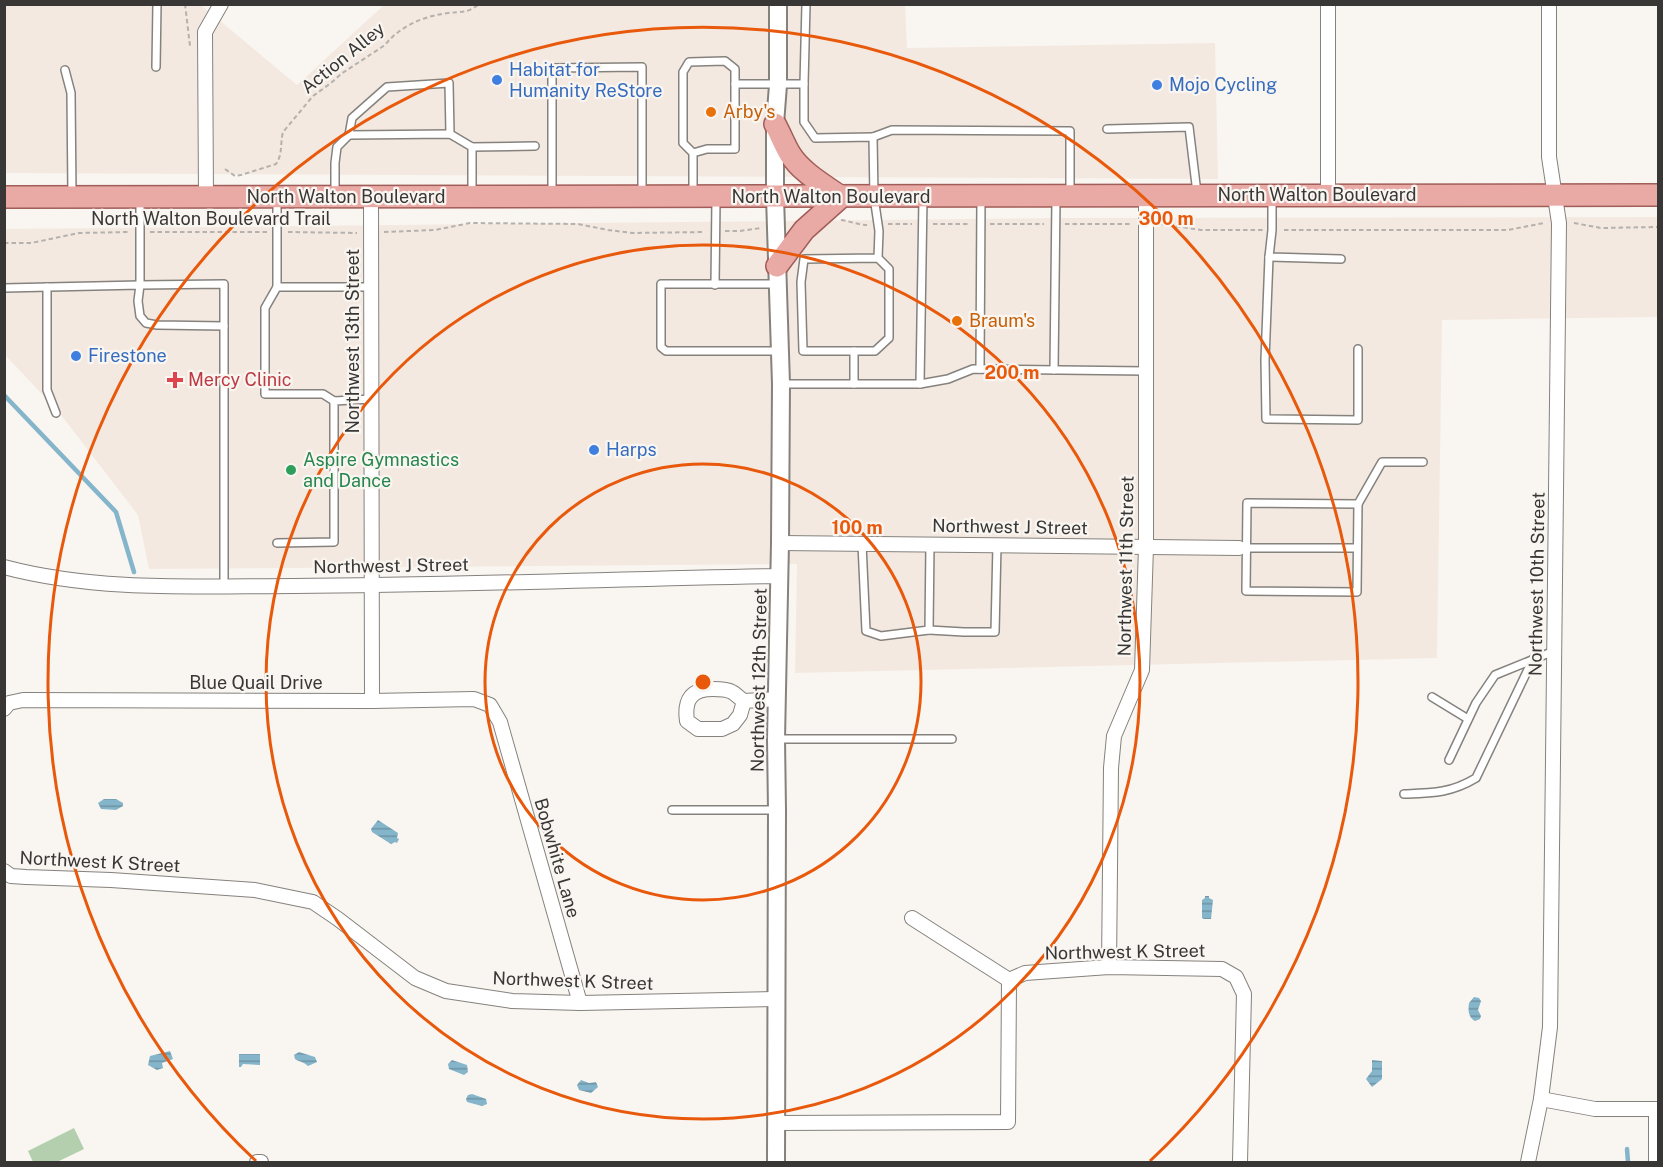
<svg xmlns="http://www.w3.org/2000/svg" width="1663" height="1167" font-family="'Public Sans',sans-serif">
<style>
.built{fill:#f4e9e0}
.pitch{fill:#b3cfad}
.water{fill:url(#water-rules)}
.lines{fill:none;stroke-linecap:round;stroke-linejoin:round}
.stream{stroke:#85b5ca;stroke-width:4.5}
.service-casing{stroke:#85827e;stroke-width:10}
.minor-casing{stroke:#85827e;stroke-width:16}
.tertiary-casing{stroke:#85827e;stroke-width:20}
.primary-casing{stroke:#a15d58;stroke-width:24}
.path{stroke:#b4b1ae;stroke-width:2;stroke-dasharray:4.5 3;stroke-linecap:butt}
.service{stroke:#fff;stroke-width:7}
.minor{stroke:#fff;stroke-width:14}
.tertiary{stroke:#fff;stroke-width:16}
.primary{stroke:#e9aaa6;stroke-width:21}
.ring{fill:none;stroke:#e8590c;stroke-width:3}
.shop-dot{fill:#3f7fe0;stroke:#f9f5f1;stroke-width:2}
.food-dot{fill:#e8710a;stroke:#f9f5f1;stroke-width:2}
.health-dot{fill:#e0444e;stroke:#f9f5f1;stroke-width:2}
.leisure-dot{fill:#2e9e5b;stroke:#f9f5f1;stroke-width:2}
.labels{text-anchor:middle;stroke-width:4.5;stroke-linejoin:round;paint-order:stroke}
.street-label{font-size:18px;fill:#383735;stroke:#f9f5f1}
.shop-label{font-size:18px;fill:#366cbe;stroke:#f9f5f1;text-anchor:start}
.food-label{font-size:18px;fill:#c56008;stroke:#f9f5f1;text-anchor:start}
.health-label{font-size:18px;fill:#be3a42;stroke:#f9f5f1;text-anchor:start}
.leisure-label{font-size:18px;fill:#27864d;stroke:#f9f5f1;text-anchor:start}
.centre{fill:#e8590c;stroke:#f9f5f1;stroke-width:3}
.ring-label{font-size:18px;text-anchor:middle;font-weight:bold;fill:#e8590c;stroke:#f9f5f1;stroke-width:4.5;stroke-linejoin:round;paint-order:stroke}
</style>
<defs>
<pattern id="water-rules" width="6" height="5" patternUnits="userSpaceOnUse" patternTransform="scale(1.5)"><rect width="6" height="5" fill="#85b5ca"/><path d="M0 2.5h6" fill="none" stroke="#6e94a5"/></pattern>
</defs>
<rect width="100%" height="100%" fill="#f9f5f1"/>
<g class="built">
<path d="M385,4H905L907,48L1215,43L1218,179L5,173V5H201L297,85Z"/>
<path d="M1658,217V317L1442,320L1437,658L795,673L797,564L149,569L138,515L58,411L5,355V229L1073,218Z"/>
</g>
<path class="pitch" d="M74,1128L84,1149L57,1162H33L28,1151Z"/>
<g class="water">
<path d="M104,799H116L123,803V806L116,810L101,809L98,803Z"/>
<path d="M378,820L398,833L397,838L399,839L397,843L395,842L391,844L372,832L371,829Z"/>
<path d="M1205,896H1209V898L1213,900L1211,919H1204L1202,918V900L1205,898Z"/>
<path d="M1474,997L1479,998L1481,1001L1478,1010L1481,1016L1480,1019L1475,1021C1468,1017 1468,1010 1469,1003Z"/>
<path d="M170,1051L173,1059L162,1063L163,1068L157,1070L148,1065L150,1056Z"/>
<path d="M299,1052L315,1057L317,1062L308,1066C303,1061 299,1062 295,1059L294,1055Z"/>
<path d="M239,1054H260V1065L243,1064L241,1067H239Z"/>
<path d="M452,1060L467,1065L468,1072L464,1075L449,1069L448,1064Z"/>
<path d="M1372,1060L1382,1061V1079L1372,1087L1366,1079L1372,1071Z"/>
<path d="M581,1080L589,1083L596,1082L598,1087L591,1093L579,1090L577,1085Z"/>
<path d="M472,1094L486,1099L487,1104L482,1106L467,1102L466,1099L468,1095Z"/>
</g>
<g class="lines">
<g class="stream">
<path d="M4,395L116,512L134,572"/>
<path d="M1627,1149L1628,1162"/>
</g>
<g class="service-casing">
<g id="service">
<path d="M156,67L157,4"/>
<path d="M65,70L71,93L72,196"/>
<path d="M735,84H804V122L815,138L873,137L874,197L879,231L878,258L804,259L801,282L803,351H875L889,338V269L878,258"/>
<path d="M804,84L806,4"/>
<path d="M1107,129L1189,127L1197,193"/>
<path d="M349,135L352,118L387,87L449,83L450,134"/>
<path d="M873,137L892,130L1070,131V193"/>
<path d="M472,147L535,146"/>
<path d="M693,153L683,143V72L689,62L725,61L735,69V149H707L693,153V195"/>
<path d="M335,194V163L337,147L349,135L450,134L472,147V194"/>
<path d="M552,195V68L642,67V194"/>
<path d="M1272,198V230L1269,257L1341,259"/>
<path d="M140,199V285L224,284V586"/>
<path d="M277,201V287H371"/>
<path d="M1269,257L1265,360L1266,419L1358,420V349"/>
<path d="M777,284H661V347L666,351H778"/>
<path d="M715,285L716,200"/>
<path d="M47,287V390L56,413"/>
<path d="M277,287L265,308V394H323L334,401"/>
<path d="M4,288L140,285L138,301L140,316L146,323L157,325L224,326"/>
<path d="M854,351V384"/>
<path d="M980,369L981,198"/>
<path d="M1054,370L1056,199"/>
<path d="M781,384H920L948,379L973,369L1146,371"/>
<path d="M920,384L923,198"/>
<path d="M1247,503L1358,504L1357,592L1246,591Z"/>
<path d="M1358,504L1382,462H1423"/>
<path d="M277,543L334,542V401L371,399"/>
<path d="M862,544L866,631L881,636L929,630L930,545"/>
<path d="M1242,548H1357"/>
<path d="M929,630L964,632H995L997,545"/>
<path d="M1432,697L1468,719"/>
<path d="M776,739H952"/>
<path d="M1449,760L1476,703L1495,675L1554,651"/>
<path d="M1404,794C1433,793 1451,793 1476,778L1533,659"/>
<path d="M672,810H777"/>
</g>
</g>
<g class="minor-casing">
<g id="minor">
<path d="M1328,195V4"/>
<path d="M206,197L205,32L221,4"/>
<path d="M371,197L372,701"/>
<path d="M780,543L1239,548"/>
<path d="M4,567C98,592 198,586 294,586C456,585 618,579 780,576"/>
<path d="M744,701L740,715L733,724L722,729H698L687,721C684,700 691,689 713,689C718,689 727,689 732,692C736,694 740,699 744,701L777,699"/>
<path d="M4,709L9,703L23,700L372,701L474,699L490,705L500,722L580,1003"/>
<path d="M4,871L11,876L26,877L111,880L255,890L313,902L338,919L415,978L446,991L512,1001L580,1003L777,999"/>
<path d="M912,918L1009,980"/>
<path d="M1109,967L1111,768L1114,736L1142,670L1146,547V196"/>
<path d="M1541,1099L1595,1109H1658"/>
<path d="M776,1123L1008,1122L1009,980L1025,973L1109,967L1222,969L1236,977L1244,994L1240,1162"/>
<path d="M257,1162H261"/>
<path d="M1528,1162L1541,1099L1550,1027L1559,223L1549,157V4"/>
<path d="M1656,1162V1109"/>
</g>
</g>
<g class="tertiary-casing">
<path id="tertiary" d="M776,1162L777,810L776,739L780,543L781,384L775,197V124L778,85V4"/>
</g>
<g class="primary-casing">
<g id="primary">
<path d="M775,124C780,133 784,144 790,154C801,172 824,185 841,197L804,230L777,266"/>
<path d="M4,197C556,197 1107,197 1658,195"/>
</g>
</g>
<g class="path">
<path d="M185,4L190,46"/>
<path d="M225,169L235,176L241,175L276,164C283,154 280,143 283,132L313,96L331,83L341,74L385,45C400,26 424,16 448,13C462,11 467,14 479,4"/>
<path d="M841,220C850,221 858,225 867,225"/>
<path d="M1574,223L1601,228L1658,227"/>
<path d="M888,224H912"/>
<path d="M933,224H969"/>
<path d="M990,224H1044"/>
<path d="M1065,224H1131"/>
<path d="M1161,224L1201,230H1263"/>
<path d="M1284,230H1508L1544,223"/>
<path d="M725,231H740L761,228"/>
<path d="M150,232H267"/>
<path d="M288,232L357,233"/>
<path d="M384,232L435,230L470,223L578,224L608,230L633,233L704,232"/>
<path d="M4,243H31L79,233L129,232"/>
</g>
<use href="#service" class="service"/>
<use href="#minor" class="minor"/>
<use href="#tertiary" class="tertiary"/>
<use href="#primary" class="primary"/>
</g>
<g class="ring">
<circle cx="703" cy="682" r="218"/>
<circle cx="703" cy="682" r="437"/>
<path d="M256 1161A655 655 0 1 1 1150 1161"/>
</g>
<g class="shop-dot">
<circle cx="497" cy="80" r="6"/>
<circle cx="1157" cy="85" r="6"/>
<circle cx="76" cy="356" r="6"/>
<circle cx="594" cy="450" r="6"/>
</g>
<g class="food-dot">
<circle cx="711" cy="112" r="6"/>
<circle cx="957" cy="321" r="6"/>
</g>
<path class="health-dot" d="M172 371h6v6h6v6h-6v6h-6v-6h-6v-6h6z"/>
<circle class="leisure-dot" cx="291" cy="470" r="6"/>
<g class="labels">
<g class="street-label">
<text transform="translate(343 58) rotate(-39)" y="6">Action Alley</text>
<text x="1317" y="201">North Walton Boulevard</text>
<text x="346" y="203">North Walton Boulevard</text>
<text x="831" y="203">North Walton Boulevard</text>
<text x="211" y="225">North Walton Boulevard Trail</text>
<text transform="translate(353 341) rotate(-90)" y="6">Northwest 13th Street</text>
<text transform="translate(1010 527) rotate(1)" y="6">Northwest J Street</text>
<text transform="translate(391 566) rotate(-1)" y="6">Northwest J Street</text>
<text transform="translate(1126 566) rotate(-89)" y="6">Northwest 11th Street</text>
<text transform="translate(1537 584) rotate(-89)" y="6">Northwest 10th Street</text>
<text transform="translate(759 680) rotate(-89)" y="6">Northwest 12th Street</text>
<text x="256" y="689">Blue Quail Drive</text>
<text transform="translate(557 858) rotate(74)" y="6">Bobwhite Lane</text>
<text transform="translate(100 862) rotate(3)" y="6">Northwest K Street</text>
<text transform="translate(1125 952) rotate(-1)" y="6">Northwest K Street</text>
<text transform="translate(573 981) rotate(2)" y="6">Northwest K Street</text>
</g>
<g class="shop-label">
<text x="509" y="76">Habitat for<tspan x="509" dy="21">Humanity ReStore</tspan></text>
<text x="1169" y="91">Mojo Cycling</text>
<text x="88" y="362">Firestone</text>
<text x="606" y="456">Harps</text>
</g>
<g class="food-label">
<text x="723" y="118">Arby's</text>
<text x="969" y="327">Braum's</text>
</g>
<g class="health-label">
<text x="188" y="386">Mercy Clinic</text>
</g>
<g class="leisure-label">
<text x="303" y="466">Aspire Gymnastics<tspan x="303" dy="21">and Dance</tspan></text>
</g>
</g>
<circle cx="703" cy="682" r="9" class="centre"/>
<g class="ring-label">
<text x="1166" y="225">300 m</text>
<text x="1012" y="379">200 m</text>
<text x="857" y="534">100 m</text>
</g>
<rect width="1663" height="1167" fill="none" stroke="#383735" stroke-width="12"/>
</svg>
